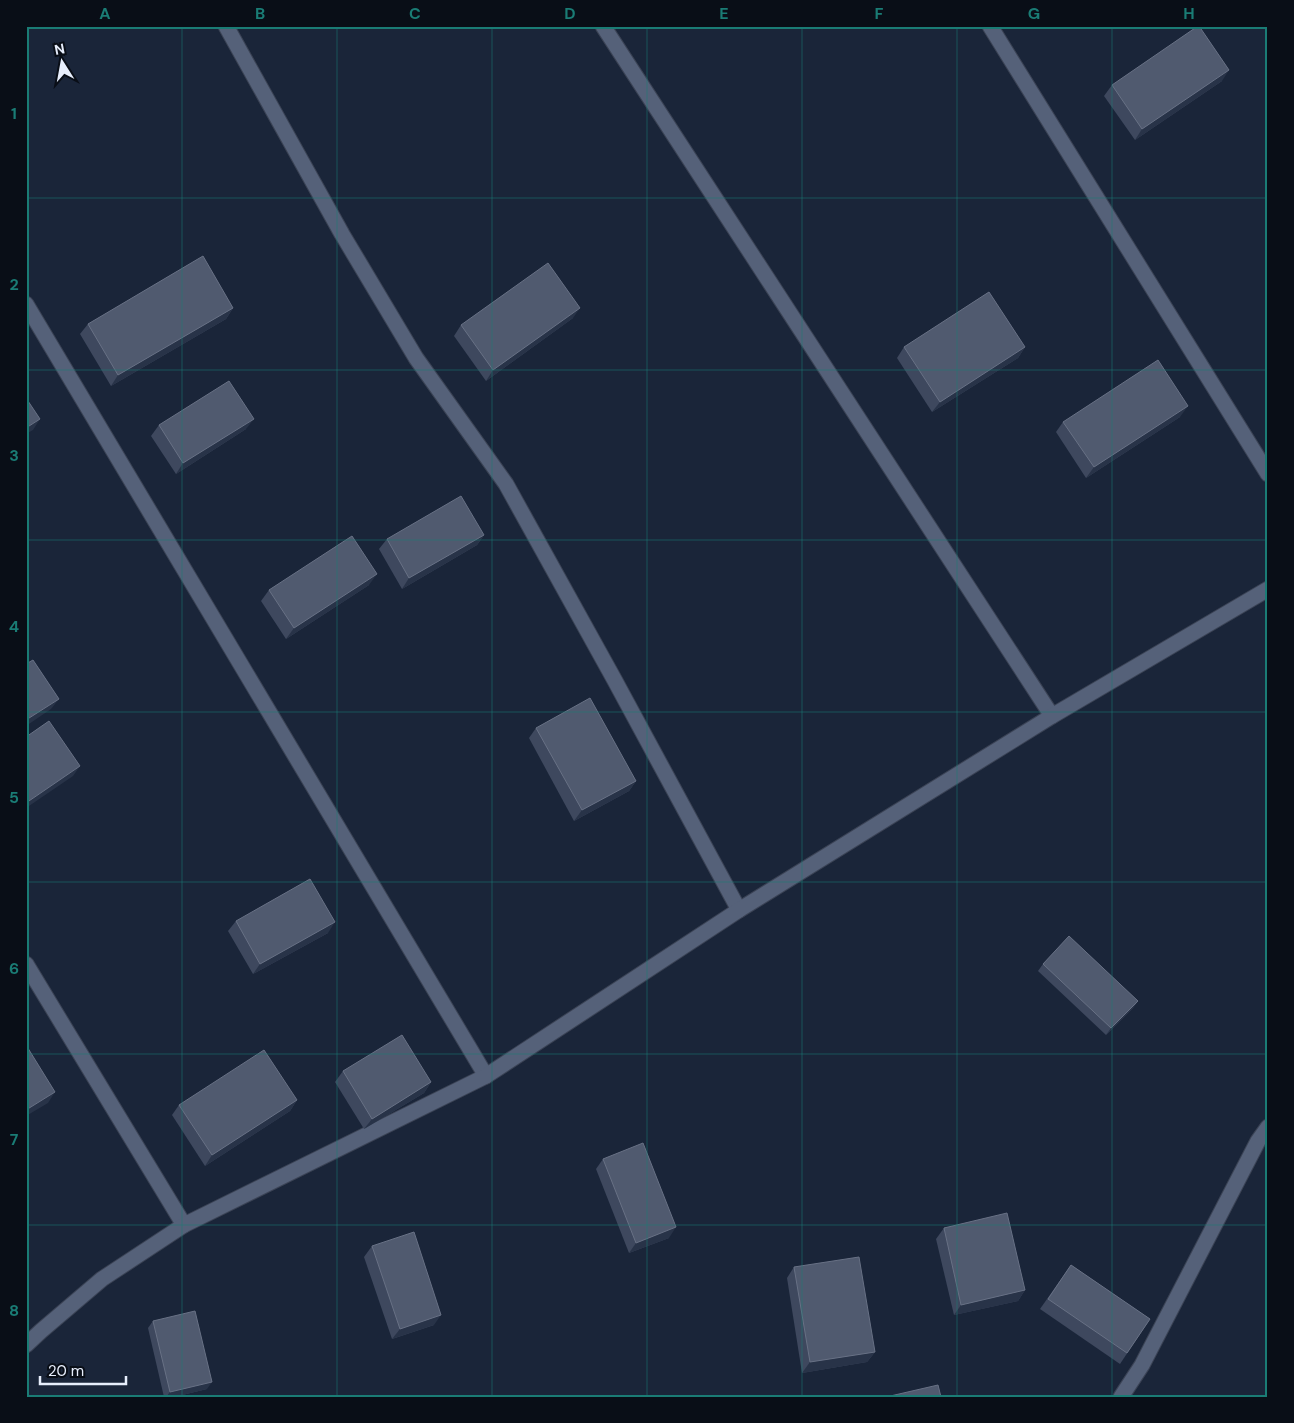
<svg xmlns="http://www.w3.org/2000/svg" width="1294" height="1423" font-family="'DM Sans',sans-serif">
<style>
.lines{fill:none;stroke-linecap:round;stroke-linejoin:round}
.street-casing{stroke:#3b4355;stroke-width:17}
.street{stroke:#556179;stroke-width:15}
.wall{fill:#3e485e}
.shaded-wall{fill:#283348}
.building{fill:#505a6f;stroke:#687185}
.grid{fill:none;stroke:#1a7c75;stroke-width:1;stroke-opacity:0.55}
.neatline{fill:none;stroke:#1a7c75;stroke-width:2}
.grid-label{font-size:16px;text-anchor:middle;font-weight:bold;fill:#1a7c75}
</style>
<rect width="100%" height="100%" fill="#1a2539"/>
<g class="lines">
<g class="street-casing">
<g id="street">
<path d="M226,26L342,234L416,358L506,484L614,679L739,910"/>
<path d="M603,26L1052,716"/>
<path d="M990,26L1268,474"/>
<path d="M26,304L486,1076"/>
<path d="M26,964L184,1225"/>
<path d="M26,1345L41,1331L102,1279L184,1225L486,1076L739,910L1052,716L1268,589"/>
<path d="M1121,1397L1142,1365L1258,1141L1268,1127"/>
</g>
</g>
<use href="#street" class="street"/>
</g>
<g class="wall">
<path d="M1222,81L1135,140L1104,96L1112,85Z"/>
<path d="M233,308L226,319L111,386L80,334L88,324Z"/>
<path d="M573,318L486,381L454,336L461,325Z"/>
<path d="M904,347H1025L1018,358L932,412L897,358Z"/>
<path d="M1180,417L1086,478L1056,432L1063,422Z"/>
<path d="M159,425L246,429L176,474L151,436Z"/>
<path d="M484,535L477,545L402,589L379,549L387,539Z"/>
<path d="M369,585L286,639L261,601L269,590Z"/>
<path d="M536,728L636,781L629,791L574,821L529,738Z"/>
<path d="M236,921L328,933L253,974L228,931Z"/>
<path d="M1043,964L1138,1001L1133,1008L1106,1035L1038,971Z"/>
<path d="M343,1071L431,1082L424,1093L364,1129L335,1082Z"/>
<path d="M297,1100L290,1111L205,1166L172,1115L179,1105Z"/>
<path d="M603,1159L669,1238L629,1253L596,1169Z"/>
<path d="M944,1228L1025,1290L1018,1301L954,1315L936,1239Z"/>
<path d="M372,1246L434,1325L392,1339L364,1257Z"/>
<path d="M1071,1265L1150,1319L1120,1364L1040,1309Z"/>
<path d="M794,1267L875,1352L867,1362L802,1373L787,1278Z"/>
<path d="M153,1321L207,1389L174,1397H164L148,1328Z"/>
</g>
<g class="shaded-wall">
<path d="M1229,70L1222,81L1135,140L1142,129Z"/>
<path d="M233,308L226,319L111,386L118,375Z"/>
<path d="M580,308L573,318L486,381L493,370Z"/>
<path d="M1025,347L1018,358L932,412L940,402Z"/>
<path d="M1188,406L1180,417L1086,478L1094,467Z"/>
<path d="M40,419L33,430L26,434V428Z"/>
<path d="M254,419L246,429L176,474L183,463Z"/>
<path d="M484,535L477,545L402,589L409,578Z"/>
<path d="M377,574L369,585L286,639L294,628Z"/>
<path d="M59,699L51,709L26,726V720Z"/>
<path d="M80,766L73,776L26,808V803Z"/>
<path d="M636,781L629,791L574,821L582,810Z"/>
<path d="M335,922L328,933L253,974L260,964Z"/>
<path d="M1138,1001L1133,1008L1106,1035L1111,1028Z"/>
<path d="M431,1082L424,1093L364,1129L372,1119Z"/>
<path d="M55,1092L48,1103L26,1116V1110Z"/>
<path d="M297,1100L290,1111L205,1166L212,1155Z"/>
<path d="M676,1227L669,1238L629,1253L636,1243Z"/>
<path d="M1025,1290L1018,1301L954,1315L961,1305Z"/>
<path d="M441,1315L434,1325L392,1339L400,1329Z"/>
<path d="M875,1352L867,1362L802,1373L810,1362Z"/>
<path d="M212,1382L207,1389L174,1397H166L170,1392Z"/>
</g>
<g class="building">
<path d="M1198,26H1199L1229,70L1142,129L1112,85Z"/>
<path d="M203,256L233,308L118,375L88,324Z"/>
<path d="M548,263L580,308L493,370L461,325Z"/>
<path d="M989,292L1025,347L940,402L904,347Z"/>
<path d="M1158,360L1188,406L1094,467L1063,422Z"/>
<path d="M229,381L254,419L183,463L159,425Z"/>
<path d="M26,398L40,419L26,428Z"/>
<path d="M461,496L484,535L409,578L387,539Z"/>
<path d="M352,536L377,574L294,628L269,590Z"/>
<path d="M33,660L59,699L26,720V664Z"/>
<path d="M590,698L636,781L582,810L536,728Z"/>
<path d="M49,721L80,766L26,803V737Z"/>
<path d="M310,879L335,922L260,964L236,921Z"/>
<path d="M1069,936L1138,1001L1111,1028L1043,964Z"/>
<path d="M402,1035L431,1082L372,1119L343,1071Z"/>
<path d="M26,1045L55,1092L26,1110Z"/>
<path d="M264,1050L297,1100L212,1155L179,1105Z"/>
<path d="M643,1143L676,1227L636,1243L603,1159Z"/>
<path d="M1007,1213L1025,1290L961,1305L944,1228Z"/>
<path d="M414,1232L441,1315L400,1329L372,1246Z"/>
<path d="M859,1257L875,1352L810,1362L794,1267Z"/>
<path d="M1071,1265L1150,1319L1127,1353L1048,1299Z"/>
<path d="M195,1311L212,1382L170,1392L153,1321Z"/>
<path d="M938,1385L941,1397H886Z"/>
</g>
<path class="grid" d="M182,26V1397M337,26V1397M492,26V1397M647,26V1397M802,26V1397M957,26V1397M1112,26V1397M26,198H1268M26,370H1268M26,540H1268M26,712H1268M26,882H1268M26,1054H1268M26,1225H1268"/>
<rect width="1294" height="1423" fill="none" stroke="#090e17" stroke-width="55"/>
<g transform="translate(62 62) rotate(349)" stroke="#090e17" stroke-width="4" paint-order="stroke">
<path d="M0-4L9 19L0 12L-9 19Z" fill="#e7eefc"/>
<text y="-8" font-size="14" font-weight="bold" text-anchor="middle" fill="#e7eefc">N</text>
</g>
<path d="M40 1376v8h86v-8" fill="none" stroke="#e7eefc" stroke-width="2.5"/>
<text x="48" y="1376" font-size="15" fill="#e7eefc" stroke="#090e17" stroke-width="4" paint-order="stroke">20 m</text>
<rect x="28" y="28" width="1238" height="1368" class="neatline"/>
<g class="grid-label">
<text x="105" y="19">A</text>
<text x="260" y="19">B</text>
<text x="415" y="19">C</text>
<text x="570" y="19">D</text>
<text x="724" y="19">E</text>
<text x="879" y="19">F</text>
<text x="1034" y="19">G</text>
<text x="1189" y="19">H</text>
<text x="14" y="119">1</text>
<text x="14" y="290">2</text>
<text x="14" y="461">3</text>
<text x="14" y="632">4</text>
<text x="14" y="803">5</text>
<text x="14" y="974">6</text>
<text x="14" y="1145">7</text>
<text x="14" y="1316">8</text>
</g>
</svg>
